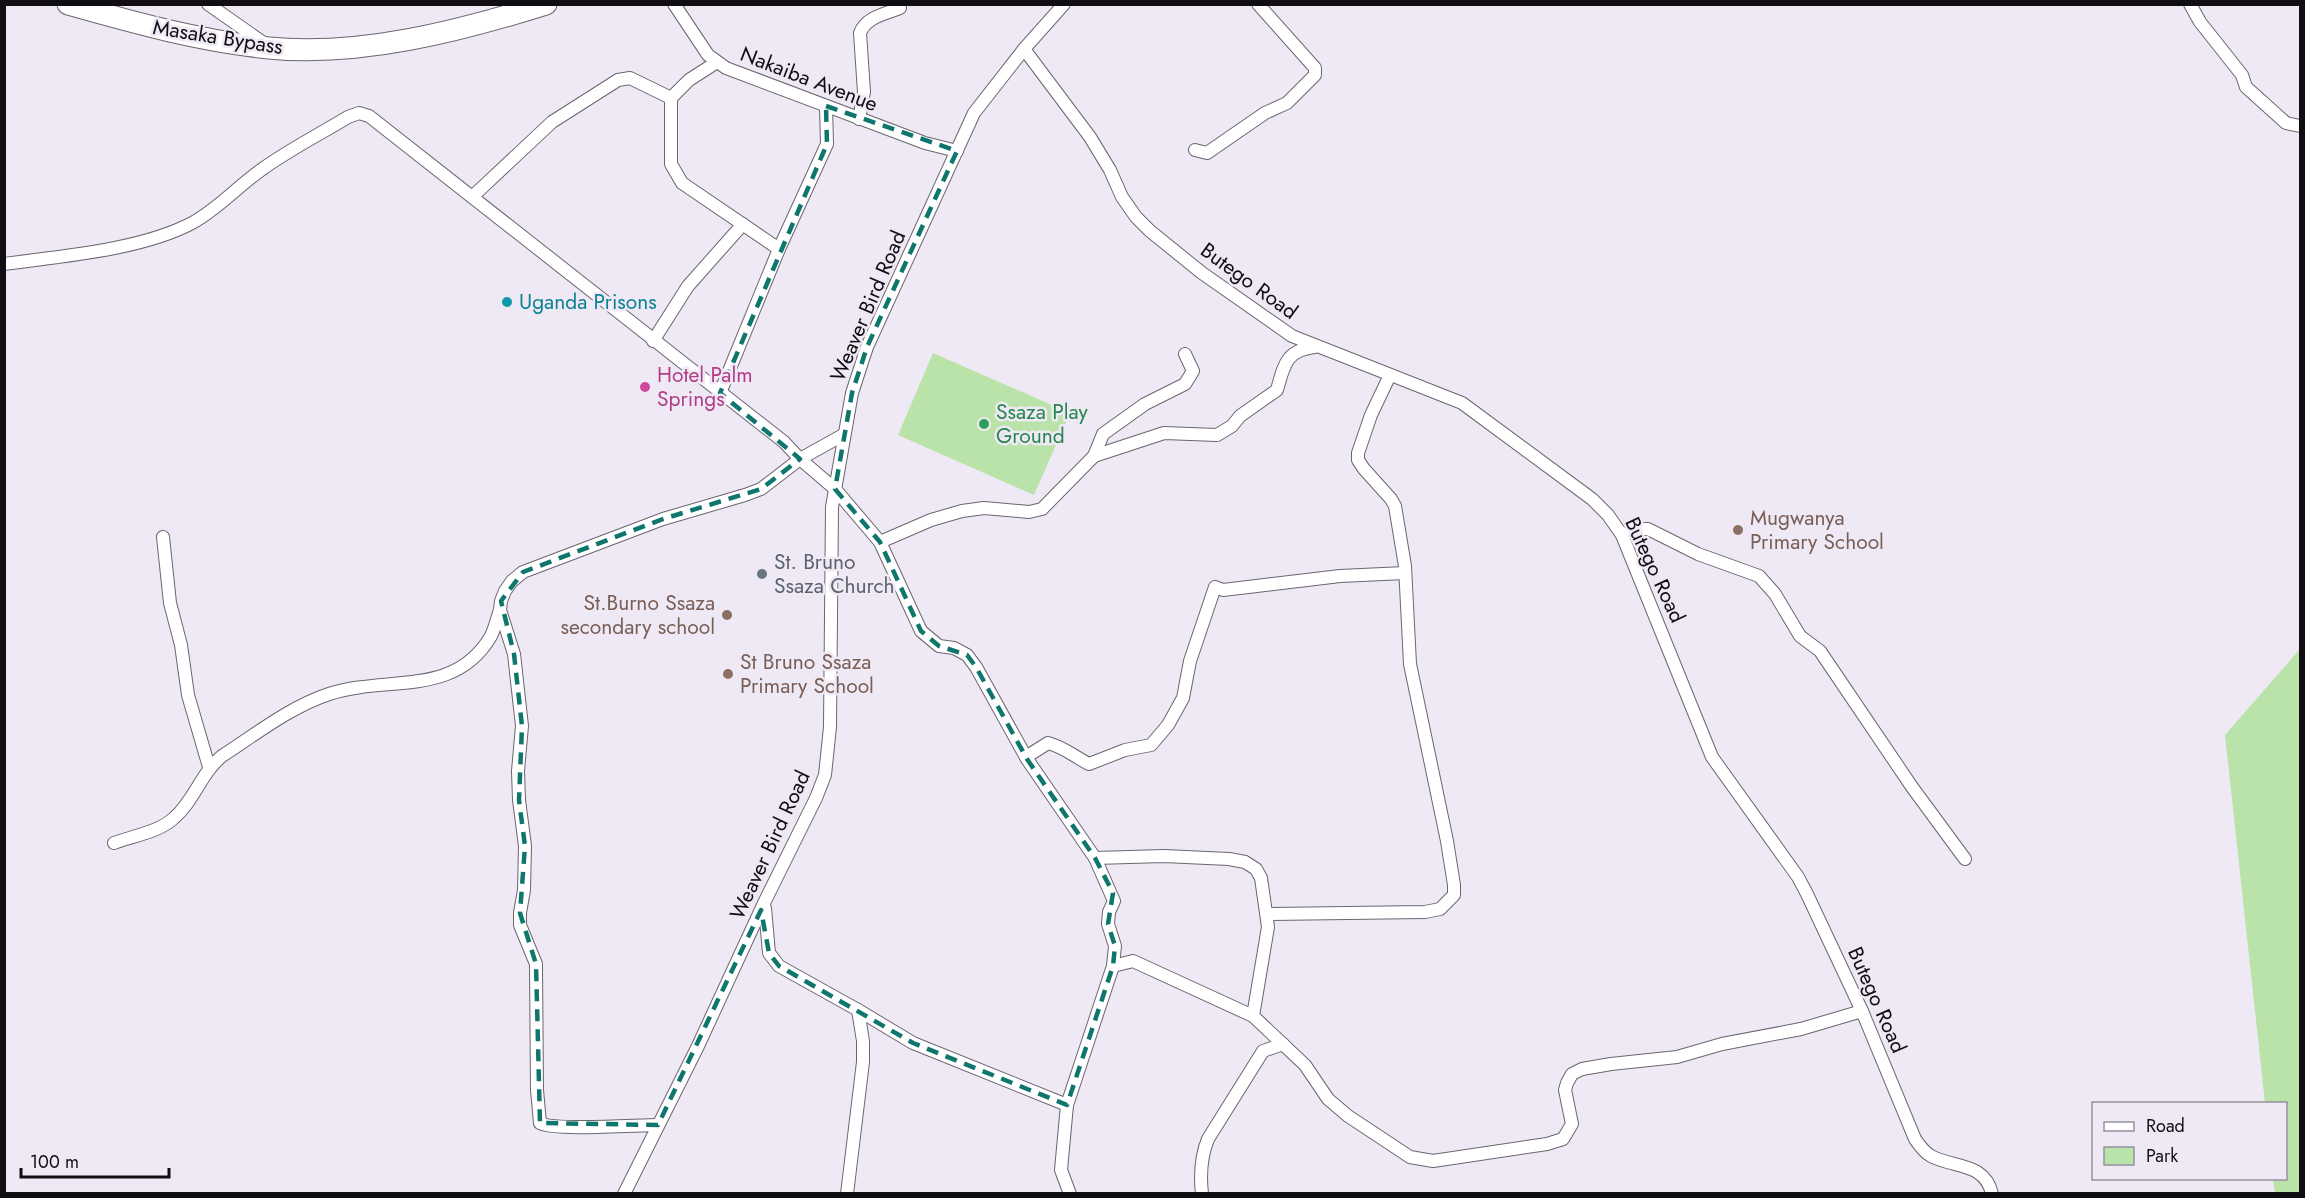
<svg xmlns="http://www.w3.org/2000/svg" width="2305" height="1198" font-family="Jost,sans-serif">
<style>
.green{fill:#bae3aa}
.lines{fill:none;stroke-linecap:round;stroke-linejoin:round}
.street-casing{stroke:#6b6570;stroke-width:14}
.highway-casing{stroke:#6b6570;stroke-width:23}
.street{stroke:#fff;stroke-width:12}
.highway{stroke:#fff;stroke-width:21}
.marked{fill:none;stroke:#0f766e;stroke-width:4.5;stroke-dasharray:12 8;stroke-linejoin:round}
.culture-dot{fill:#0f9aa8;stroke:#efe9f5;stroke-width:2}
.hotel-dot{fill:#d1479c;stroke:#efe9f5;stroke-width:2}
.leisure-dot{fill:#2e9e5b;stroke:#efe9f5;stroke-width:2}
.education-dot{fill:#8d6e63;stroke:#efe9f5;stroke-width:2}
.worship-dot{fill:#6b7280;stroke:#efe9f5;stroke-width:2}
.labels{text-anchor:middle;stroke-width:5;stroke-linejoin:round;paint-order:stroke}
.street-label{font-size:21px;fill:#100e13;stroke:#efe9f5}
.culture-label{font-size:21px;fill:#0d838f;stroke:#efe9f5;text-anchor:start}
.hotel-label{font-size:21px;fill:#b23c85;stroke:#efe9f5;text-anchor:start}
.leisure-label{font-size:21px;fill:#27864d;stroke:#efe9f5;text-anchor:start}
.education-label{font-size:21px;fill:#785e54;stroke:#efe9f5;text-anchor:start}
.worship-label{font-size:21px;fill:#5b616d;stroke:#efe9f5;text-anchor:start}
</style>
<rect width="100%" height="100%" fill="#efe9f5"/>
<g class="green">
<path d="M933,353L1070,413L1034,495L898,435Z"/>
<path d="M2300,649V1193L2275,1194L2273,1179L2286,1178V1104L2265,1103L2225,735Z"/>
</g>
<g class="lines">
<g class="street-casing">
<g id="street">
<path d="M208,4L265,44"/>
<path d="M674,4L708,55L726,68L925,143L957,151"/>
<path d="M2190,4L2200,22L2242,75L2246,87L2286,123L2300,126"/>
<path d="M1024,49L1090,137L1110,170L1122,197L1136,217L1150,231L1202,273L1292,336L1462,403L1592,499L1608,515L1622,535L1712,757L1798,877L1807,894L1862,1011L1915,1139C1919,1145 1924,1152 1931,1156C1953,1168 1985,1162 1992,1194"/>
<path d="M717,62L689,80L671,98V164L682,183L779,249"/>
<path d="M859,119L864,92L860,33C866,17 885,14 900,8"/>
<path d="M1195,150L1207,153L1265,113L1287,103L1315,75V68L1258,4"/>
<path d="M472,197L552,122L618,80L630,78L671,98"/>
<path d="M4,264C62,256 141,250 192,223C218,209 238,186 261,170C287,151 320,134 348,117L359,113L369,116L784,442L800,459L835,489L880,542L921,631L939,646L954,648L967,655L976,667L1027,759L1095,858L1114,901L1109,912L1108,924L1115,946L1113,966L1067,1105L913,1043L858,1010"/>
<path d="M653,341L688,286L743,224"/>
<path d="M720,393L779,249L827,144L826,106"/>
<path d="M1094,456L1164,433L1217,435L1232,426L1240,416L1277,390C1284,365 1286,350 1315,347"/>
<path d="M1622,535L1637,529H1648L1698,554L1759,576L1775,594L1800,636L1820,651L1912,787L1965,859"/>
<path d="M163,537L170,603L181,645L188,695L209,767"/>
<path d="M880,542L931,520L962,511L984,508L1029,512L1042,509L1094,456L1103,434L1145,404L1185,384L1193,371L1185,354"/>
<path d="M1026,757L1048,743C1064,747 1075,757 1089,764L1125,750L1151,745L1168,725L1183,698L1190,661L1215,587L1223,590L1340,576L1405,573"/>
<path d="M114,843C133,836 159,832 174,818C194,801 201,773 222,756C256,734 290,707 329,694C387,675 455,698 491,636C495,628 497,618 500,610"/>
<path d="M1095,858L1164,856L1229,859L1245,862L1256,869L1261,878L1268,927L1253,1016"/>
<path d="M765,908L769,953L779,966L858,1010L863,1041V1062L847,1194"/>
<path d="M1268,914L1425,912L1440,909L1454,895V885L1447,841L1410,664L1405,566L1395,506L1391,499L1364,469L1358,460V453L1371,415L1390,375"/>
<path d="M1113,966L1133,961L1253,1016L1305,1065L1328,1099L1348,1116L1410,1157L1433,1161L1547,1144L1563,1139L1572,1124L1565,1090L1567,1083L1572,1074L1582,1069L1611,1064L1677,1057L1722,1044L1801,1029L1862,1011"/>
<path d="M1067,1105L1061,1170L1070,1194"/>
<path d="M658,1125C637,1125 554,1131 540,1123L537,1090L536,964L520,925V913L524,890L525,846L519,800L518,771L522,726L514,654L500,610L501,601L505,591L512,581L523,572L663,519L745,495L761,489L800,459L843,435"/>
<path d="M624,1194L698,1046L764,903L816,798L825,775L830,727L832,507L852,393L867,347L974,113L1024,49L1064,4"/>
<path d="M1202,1194C1200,1176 1201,1156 1208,1139L1263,1051L1283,1044"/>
</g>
</g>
<g class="highway-casing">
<path id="highway" d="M68,4C135,23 200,41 269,48C359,57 460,31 546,4"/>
</g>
<use href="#street" class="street"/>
<use href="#highway" class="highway"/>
</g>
<path class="marked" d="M826,106L957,151L867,347L852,393L835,489L880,542L921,631L939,646L967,655L976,667L1027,759L1095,858L1113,893L1108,924L1115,946L1113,966L1067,1105L913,1043L779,966L769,953L761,910L658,1125L540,1123L536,964L520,913L525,846L519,800L522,726L514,654L501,601L523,572L663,519L761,489L800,459L720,393L827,144Z"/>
<circle class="culture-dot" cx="507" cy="302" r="6"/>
<circle class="hotel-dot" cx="645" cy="387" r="6"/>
<circle class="leisure-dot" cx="984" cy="424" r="6"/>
<g class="education-dot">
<circle cx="1738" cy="530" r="6"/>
<circle cx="727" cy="615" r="6"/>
<circle cx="728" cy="674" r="6"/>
</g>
<circle class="worship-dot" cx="762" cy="574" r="6"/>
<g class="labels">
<g class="street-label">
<text transform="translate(218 37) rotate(9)" y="7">Masaka Bypass</text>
<text transform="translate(809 79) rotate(21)" y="7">Nakaiba Avenue</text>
<text transform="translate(1249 281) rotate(36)" y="7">Butego Road</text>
<text transform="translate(868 306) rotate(-67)" y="7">Weaver Bird Road</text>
<text transform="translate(1655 570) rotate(65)" y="7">Butego Road</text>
<text transform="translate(770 845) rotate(-65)" y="7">Weaver Bird Road</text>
<text transform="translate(1877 1000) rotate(66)" y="7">Butego Road</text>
</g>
<g class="culture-label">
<text x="519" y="309">Uganda Prisons</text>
</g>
<g class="hotel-label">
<text x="657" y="382">Hotel Palm<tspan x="657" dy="24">Springs</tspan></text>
</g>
<g class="leisure-label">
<text x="996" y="419">Ssaza Play<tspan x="996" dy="24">Ground</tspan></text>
</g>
<g class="education-label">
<text x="1750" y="525">Mugwanya<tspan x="1750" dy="24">Primary School</tspan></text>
<text x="715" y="610" text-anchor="end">St.Burno Ssaza<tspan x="715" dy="24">secondary school</tspan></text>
<text x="740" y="669">St Bruno Ssaza<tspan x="740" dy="24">Primary School</tspan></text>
</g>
<g class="worship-label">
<text x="774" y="569">St. Bruno<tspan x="774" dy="24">Ssaza Church</tspan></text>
</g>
</g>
<rect width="2305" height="1198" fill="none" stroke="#100e13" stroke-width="12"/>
<rect x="2092" y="1102" width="195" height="78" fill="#efe9f5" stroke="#96919b" stroke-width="1.5"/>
<rect x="2104" y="1122" width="30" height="9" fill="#ffffff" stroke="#96919b" stroke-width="1.5"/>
<text x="2146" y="1132" font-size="18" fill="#100e13">Road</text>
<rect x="2104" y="1147" width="30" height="18" fill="#bae3aa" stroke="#96919b" stroke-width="1.5"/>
<text x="2146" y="1162" font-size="18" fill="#100e13">Park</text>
<path d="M21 1168v9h148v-9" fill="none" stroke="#100e13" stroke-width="3"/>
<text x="30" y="1168" font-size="18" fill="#100e13" stroke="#efe9f5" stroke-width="4.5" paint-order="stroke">100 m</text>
</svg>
